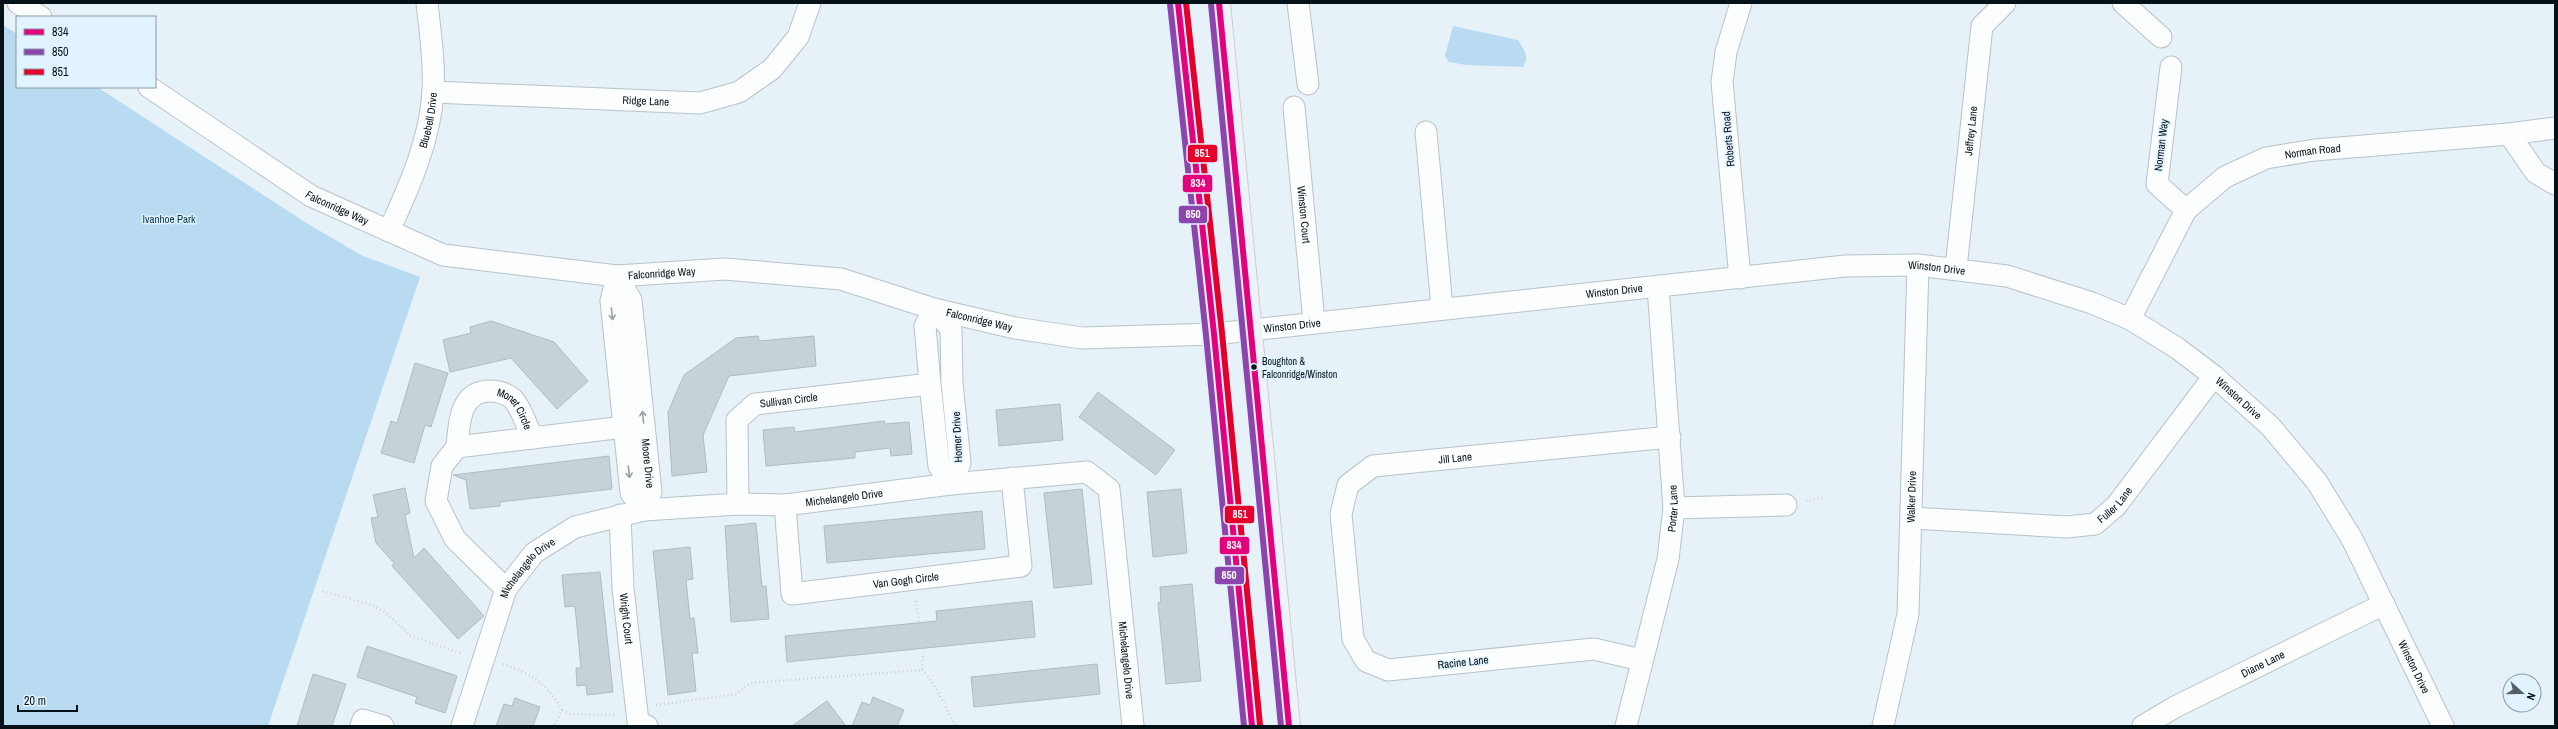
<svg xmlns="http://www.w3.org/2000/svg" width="2558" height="729" font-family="'Archivo Narrow',sans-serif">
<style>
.green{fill:#b8dbf1}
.building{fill:#c7d2d8;stroke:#b1bcc2}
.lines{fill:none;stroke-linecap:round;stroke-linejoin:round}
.minor-casing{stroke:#b8c3c9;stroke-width:23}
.major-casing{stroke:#c9cfd3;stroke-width:24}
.path{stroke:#d1d4d7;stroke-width:2.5;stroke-dasharray:1 3;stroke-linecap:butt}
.minor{stroke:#fbfdfe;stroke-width:21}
.major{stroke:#edf3f6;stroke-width:22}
.bus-1-casing{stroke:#e0f3ff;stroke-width:9}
.bus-2-casing{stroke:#e0f3ff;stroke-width:9}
.bus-3-casing{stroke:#e0f3ff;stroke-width:9}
.bus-1{stroke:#e5007d;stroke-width:6}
.bus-2{stroke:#8e44ad;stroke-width:6}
.bus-3{stroke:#e4002b;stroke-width:6}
.oneway{stroke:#999fa2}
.bus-dot{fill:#061118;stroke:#e0f3ff;stroke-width:1.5}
.labels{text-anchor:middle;stroke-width:3;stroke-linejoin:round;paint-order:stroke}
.bus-label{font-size:10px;fill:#061118;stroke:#e0f3ff;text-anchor:start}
.street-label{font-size:11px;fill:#061118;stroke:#e0f3ff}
.park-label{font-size:11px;fill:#07364c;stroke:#e0f3ff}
.line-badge{stroke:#e0f3ff;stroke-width:1.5}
.badge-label{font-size:11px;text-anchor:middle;font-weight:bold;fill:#fff}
</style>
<rect width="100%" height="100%" fill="#e7f2f8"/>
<g class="green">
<path d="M3,25L17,34V87H97L308,224L363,256L420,277L268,726H3Z"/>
<path d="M1453,26L1518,40C1524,50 1530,57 1523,67L1466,65L1449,62L1445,56Z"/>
</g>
<g class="building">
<path d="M491,321L554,342L588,381L557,409L511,358L450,372L443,340L471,333L470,327Z"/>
<path d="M758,336L759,341L814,336L816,366L729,376L703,435L707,472L672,476L668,412L684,375L736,338Z"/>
<path d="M415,363L448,373L431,427L425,425L414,463L381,453L391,421L397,423Z"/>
<path d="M1098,392L1175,450L1156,475L1079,417Z"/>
<path d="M1060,404L1063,440L999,446L996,410Z"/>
<path d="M884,421L885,424L909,422L912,454L891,456L890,448L855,452V458L766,466L763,430L794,427L795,432Z"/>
<path d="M609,456L612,489L500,502V506L470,509L466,480L453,475Z"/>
<path d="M405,488L410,513L405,515L414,558L424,548L484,616L458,639L392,566L394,563L376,543L371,518L378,517L373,495Z"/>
<path d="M1082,489L1092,584L1054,588L1044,493Z"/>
<path d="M1181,489L1187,553L1153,557L1147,492Z"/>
<path d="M982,511L985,549L827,563L824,526Z"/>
<path d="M756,523L762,587L766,586L769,619L731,622L725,526Z"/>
<path d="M690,547L693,579L686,580L690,619L694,618L698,653H692L696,691L668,695L653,551Z"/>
<path d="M600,572L613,692L587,695L586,685L577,686L576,668H581L575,606L565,607L562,575Z"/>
<path d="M1192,584L1201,681L1166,684L1158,603L1161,602L1160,587Z"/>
<path d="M1032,601L1035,637L787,662L785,636L937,621L936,611Z"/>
<path d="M367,646L457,676L445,713L415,703L417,697L357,677Z"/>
<path d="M1097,664L1100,694L974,707L971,677Z"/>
<path d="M313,674L346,684L332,726H297Z"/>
<path d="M873,697L904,710L897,726H852L862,702L870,705Z"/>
<path d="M515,698L540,707L533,726H496L504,704L512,706Z"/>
<path d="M827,701L846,726H792Z"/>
</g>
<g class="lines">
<g class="minor-casing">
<g id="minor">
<path d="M18,3L41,17"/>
<path d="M1298,3L1308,84"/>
<path d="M2123,3L2161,37"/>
<path d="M2171,67L2157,184L2186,210"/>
<path id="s1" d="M149,87L311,196L443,255L617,276L725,269L841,279L934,309L1015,328L1082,338L1214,334L1845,266L1918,265L2007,276L2092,303L2130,319L2177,348L2214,376L2270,426L2317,482L2352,539L2443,726"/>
<path id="s2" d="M433,92L700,103L739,92L772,69L798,37L810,3"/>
<path id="s3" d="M1294,107L1314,322"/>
<path d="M1426,132L1442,308"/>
<path d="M2509,134L2555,128"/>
<path id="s4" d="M389,231C409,187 430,141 433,92C435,63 430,32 427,3"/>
<path id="s5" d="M1956,268L1982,26L2005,3"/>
<path id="s6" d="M617,276L631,300L651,492L644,510"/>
<path d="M617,276L611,301L631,493L644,510"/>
<path d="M1740,278L1722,82L1726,52L1741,3"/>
<path d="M934,309L951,329L952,383L960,463L951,484L939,466L930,384L925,326Z"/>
<path id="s7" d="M2130,319L2186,210L2225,177L2266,158L2315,150L2509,134L2536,173L2555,184"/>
<path id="s8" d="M457,447C459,425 459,391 490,391C498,391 507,394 513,399C522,409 527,426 532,438"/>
<path id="s9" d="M738,504L737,420L755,404L930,384"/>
<path id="s10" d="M785,505L792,594L1021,566L1012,478"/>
<path d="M1674,508L1786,505"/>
<path id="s11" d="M620,515L623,588L638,722L647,726"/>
<path id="s12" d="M1912,518L2067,527L2095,524L2116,506L2214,376"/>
<path d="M506,589L455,539L436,501L442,466L457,447L624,427"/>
<path id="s13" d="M1641,660L1594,649L1388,670L1366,661L1353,639L1341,514L1348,485L1373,466L1670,437"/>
<path d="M361,726L363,720L383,726"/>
<path id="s14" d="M462,726L506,589L534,553L575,527L644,510L738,504L785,505L951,484L1087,472L1109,489L1133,726"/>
<path id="s15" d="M1626,726L1668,559L1674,508L1658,287"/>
<path id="s16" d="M1883,726L1908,614L1918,265"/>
<path id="s17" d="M2143,726L2175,707L2384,604"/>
</g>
</g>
<g class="major-casing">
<g id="major">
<path d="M1178,3L1214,334L1252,726"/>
<path d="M1219,3L1289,726"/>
</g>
</g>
<g class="path">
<path d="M1806,501L1824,497"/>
<path d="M323,591L372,605L386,613L411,636L463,654"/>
<path d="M503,664C530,673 548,684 562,710L554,726"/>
<path d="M922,670C938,686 944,707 956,726"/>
<path d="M656,705L737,694L750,683L922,670L923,653L916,600"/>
<path d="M562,710L571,714L616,715"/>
</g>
<use href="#minor" class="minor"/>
<use href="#major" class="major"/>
<g class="bus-1-casing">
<g id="bus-1">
<path d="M1178,3L1214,334L1252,726"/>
<path d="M1219,3L1289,726"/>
</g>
</g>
<g class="bus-2-casing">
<g id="bus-2">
<path d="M1170,4L1206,335L1244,726"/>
<path d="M1211,4L1281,726"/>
</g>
</g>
<g class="bus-3-casing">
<path id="bus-3" d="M1186,3L1222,333L1260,725"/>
</g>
<use href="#bus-1" class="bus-1"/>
<use href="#bus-2" class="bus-2"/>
<use href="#bus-3" class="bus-3"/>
</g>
<defs><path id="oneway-shaft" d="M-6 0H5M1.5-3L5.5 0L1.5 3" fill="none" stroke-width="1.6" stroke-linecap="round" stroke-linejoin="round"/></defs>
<g class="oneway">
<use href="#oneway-shaft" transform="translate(612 314) rotate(84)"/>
<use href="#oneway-shaft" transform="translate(643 417) rotate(-96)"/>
<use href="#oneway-shaft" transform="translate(629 472) rotate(83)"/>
</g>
<circle class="bus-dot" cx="1254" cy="367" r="3.5"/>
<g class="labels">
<g class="bus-label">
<text x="1262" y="365">Boughton &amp;<tspan x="1262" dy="13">Falconridge/Winston</tspan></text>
</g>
<g class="street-label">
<text dy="4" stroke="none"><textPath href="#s2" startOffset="213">Ridge Lane</textPath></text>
<text dy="4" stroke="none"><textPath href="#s4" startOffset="118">Bluebell Drive</textPath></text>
<text dy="4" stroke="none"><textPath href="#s5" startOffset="138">Jeffrey Lane</textPath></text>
<text transform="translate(1728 139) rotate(-95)" y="4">Roberts Road</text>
<text transform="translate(2161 145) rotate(-83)" y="4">Norman Way</text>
<text dy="4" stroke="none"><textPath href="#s7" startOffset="266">Norman Road</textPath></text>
<text dy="4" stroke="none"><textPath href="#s1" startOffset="224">Falconridge Way</textPath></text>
<text dy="4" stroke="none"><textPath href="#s3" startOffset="108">Winston Court</textPath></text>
<text dy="4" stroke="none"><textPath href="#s1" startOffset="1847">Winston Drive</textPath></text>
<text dy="4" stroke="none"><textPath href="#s1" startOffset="560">Falconridge Way</textPath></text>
<text dy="4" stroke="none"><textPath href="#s1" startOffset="1523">Winston Drive</textPath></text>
<text dy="4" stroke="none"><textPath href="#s1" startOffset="884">Falconridge Way</textPath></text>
<text dy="4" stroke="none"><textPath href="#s1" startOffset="1199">Winston Drive</textPath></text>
<text dy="4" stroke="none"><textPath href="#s1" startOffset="2183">Winston Drive</textPath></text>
<text dy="4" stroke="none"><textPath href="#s9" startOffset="142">Sullivan Circle</textPath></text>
<text dy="4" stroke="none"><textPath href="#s8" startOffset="106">Monet Circle</textPath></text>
<text transform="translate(957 437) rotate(-93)" y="4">Homer Drive</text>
<text dy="4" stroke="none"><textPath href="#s13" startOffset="574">Jill Lane</textPath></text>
<text dy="4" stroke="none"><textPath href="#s6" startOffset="192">Moore Drive</textPath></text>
<text dy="4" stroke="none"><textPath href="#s14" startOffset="510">Michelangelo Drive</textPath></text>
<text dy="4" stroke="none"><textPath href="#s16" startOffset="232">Walker Drive</textPath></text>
<text dy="4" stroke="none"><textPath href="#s12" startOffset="211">Fuller Lane</textPath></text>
<text dy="4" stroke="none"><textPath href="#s15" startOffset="223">Porter Lane</textPath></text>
<text dy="4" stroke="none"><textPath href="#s14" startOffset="174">Michelangelo Drive</textPath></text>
<text dy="4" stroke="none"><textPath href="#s10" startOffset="204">Van Gogh Circle</textPath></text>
<text dy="4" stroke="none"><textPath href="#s11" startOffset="104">Wright Court</textPath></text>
<text dy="4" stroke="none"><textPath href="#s14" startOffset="954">Michelangelo Drive</textPath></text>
<text transform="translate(1463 662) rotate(-6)" y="4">Racine Lane</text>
<text dy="4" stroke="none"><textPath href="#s17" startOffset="135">Diane Lane</textPath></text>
<text dy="4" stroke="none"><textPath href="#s1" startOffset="2507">Winston Drive</textPath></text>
</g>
<g class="park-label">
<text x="169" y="223">Ivanhoe Park</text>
</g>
</g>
<g class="line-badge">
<rect x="1187" y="144" width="31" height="19" rx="4" fill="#e4002b"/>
<rect x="1182" y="174" width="31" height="19" rx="4" fill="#e5007d"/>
<rect x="1178" y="205" width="30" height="19" rx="4" fill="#8e44ad"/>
<rect x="1224" y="505" width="31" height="19" rx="4" fill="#e4002b"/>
<rect x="1219" y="536" width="31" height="19" rx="4" fill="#e5007d"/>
<rect x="1214" y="566" width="31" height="19" rx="4" fill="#8e44ad"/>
</g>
<g class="badge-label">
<text x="1202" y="157">851</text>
<text x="1198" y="187">834</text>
<text x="1193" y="218">850</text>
<text x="1240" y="518">851</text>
<text x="1234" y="549">834</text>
<text x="1229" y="579">850</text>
</g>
<rect width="2558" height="729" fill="none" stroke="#061118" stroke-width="8"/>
<rect x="16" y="16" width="140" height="72" fill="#e0f3ff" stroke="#8999a3"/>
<rect x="24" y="29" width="20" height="6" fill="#e5007d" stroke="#8999a3"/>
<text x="52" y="36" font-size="12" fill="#061118">834</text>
<rect x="24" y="49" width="20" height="6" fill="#8e44ad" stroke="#8999a3"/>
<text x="52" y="56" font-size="12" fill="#061118">850</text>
<rect x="24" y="69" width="20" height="6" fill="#e4002b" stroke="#8999a3"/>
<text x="52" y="76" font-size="12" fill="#061118">851</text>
<g transform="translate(2522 693) rotate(111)"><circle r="19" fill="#e0f3ff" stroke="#8999a3"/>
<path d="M0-3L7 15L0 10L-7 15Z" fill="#556066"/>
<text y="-6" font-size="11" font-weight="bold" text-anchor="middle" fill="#061118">N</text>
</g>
<path d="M18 705v6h59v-6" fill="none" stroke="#061118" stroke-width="2"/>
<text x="24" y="705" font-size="12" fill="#061118" stroke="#e0f3ff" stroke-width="3" paint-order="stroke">20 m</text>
</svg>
